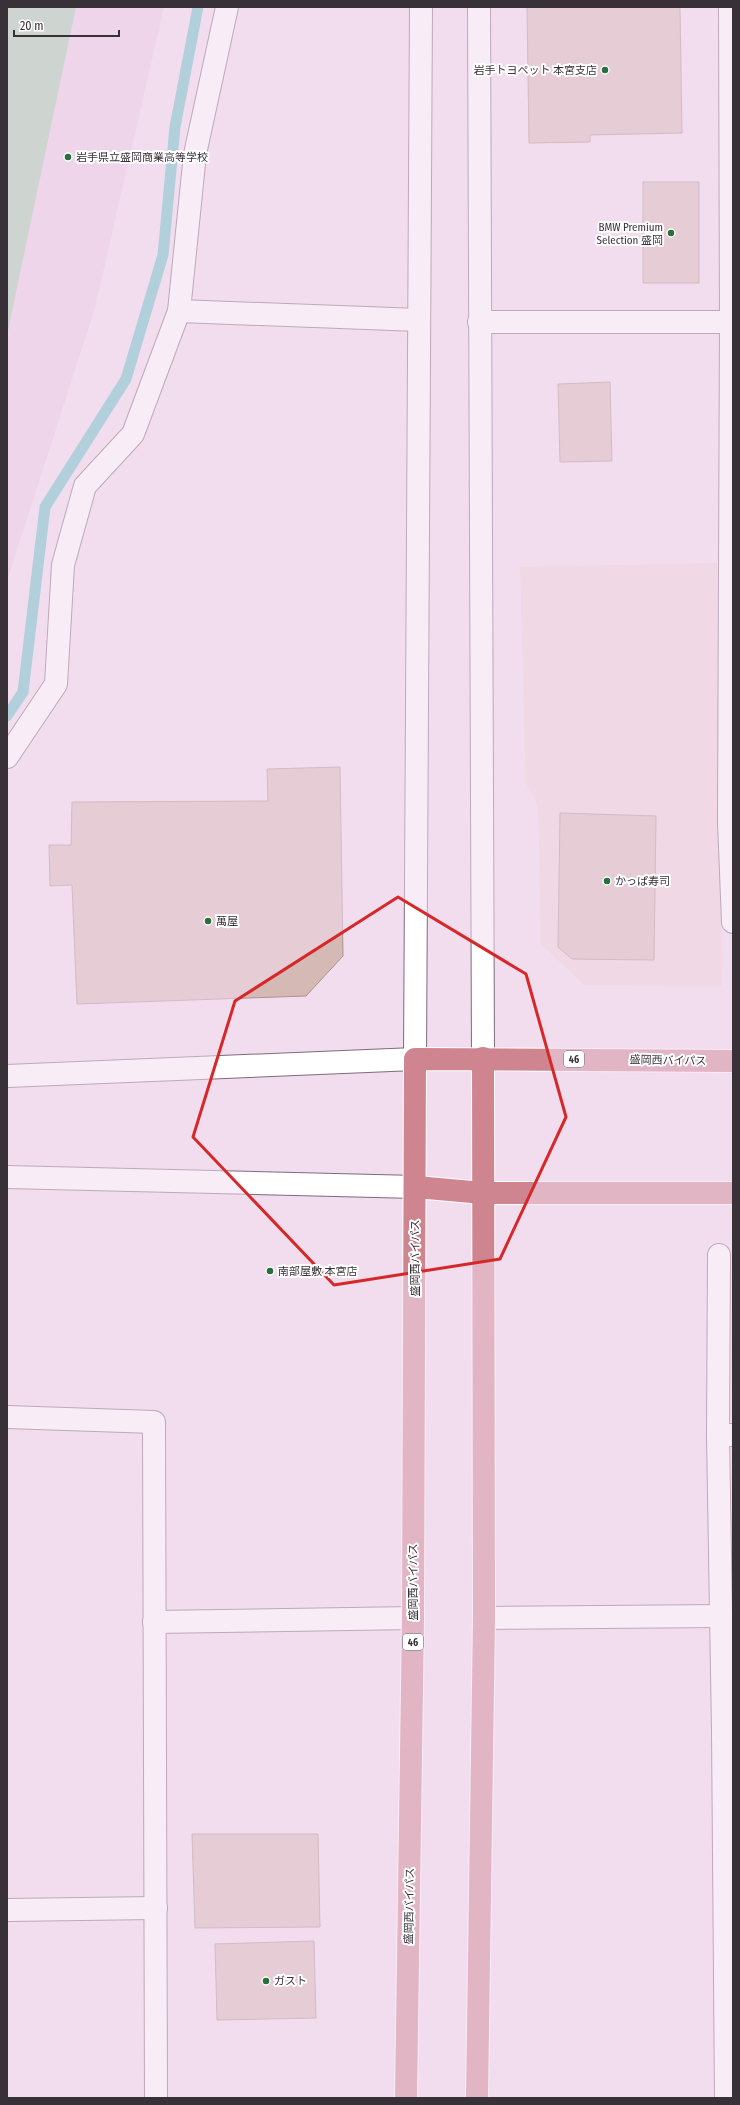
<svg xmlns="http://www.w3.org/2000/svg" width="740" height="2105" font-family="'Fira Sans Condensed','Noto Sans JP',sans-serif">
<style>
.commercial{fill:#edd3d9}
.built{fill:#e8cde5}
.pitch{fill:#a2c9a8}
.lines{fill:none;stroke-linecap:round;stroke-linejoin:round}
.stream{stroke:#65c2c5;stroke-width:11}
.building{fill:#d5b9b5;stroke:#ae938f}
.street-casing{stroke:#7d6b7b;stroke-width:24}
.secondary-casing{stroke:#7d6b7b;stroke-width:24}
.highway-casing{stroke:#fff;stroke-width:24}
.street{stroke:#fff;stroke-width:22}
.secondary{stroke:#fff;stroke-width:22}
.highway{stroke:#ce8590;stroke-width:22}
.marked{fill:none;stroke:#d62828;stroke-width:3;stroke-linejoin:round}
.poi-dot{fill:#276f3c;stroke:#fff;stroke-width:1.5}
.labels{text-anchor:middle;stroke-width:4;stroke-linejoin:round;paint-order:stroke}
.shield{fill:#fff;stroke:#746f74;stroke-width:1}
.shield-label{font-size:10px;font-weight:bold;fill:#393138}
.poi-label{font-size:11px;fill:#393138;stroke:#fff;text-anchor:start}
.street-label{font-size:11px;fill:#393138;stroke:#fff}
</style>
<rect width="100%" height="100%" fill="#f2ddef"/>
<path class="commercial" d="M717,563L722,986L584,985L541,944L538,806L526,784L520,567Z"/>
<path class="built" d="M7,7H164L95,308L7,581Z"/>
<path class="pitch" d="M7,7H76L7,335Z"/>
<g class="lines">
<path class="stream" d="M7,716L23,692L45,507L126,379L163,255L175,127L198,7"/>
</g>
<g class="building">
<path d="M527,7H680L682,133L590,135V142L529,143Z"/>
<rect x="643" y="182" width="56" height="101"/>
<path d="M610,382L612,461L560,462L558,384Z"/>
<path d="M340,767L343,956L306,996L77,1004L72,885L50,886L49,845H71L72,802L268,801L267,769Z"/>
<path d="M560,813L656,816L654,960L572,959L558,947Z"/>
<path d="M192,1834H318L320,1927L195,1928Z"/>
<path d="M314,1941L316,2018L217,2020L215,1944Z"/>
</g>
<g class="lines">
<g class="street-casing">
<g id="street">
<path d="M730,7L731,322L729,822L733,823"/>
<path d="M179,311L419,320"/>
<path d="M479,322H731"/>
<path d="M7,757L56,684L63,565L85,486L133,434L179,311L195,154L227,7"/>
<path d="M729,822L733,922"/>
<path d="M7,1417L154,1422L156,2098"/>
<path d="M718,1435L719,1255"/>
<path d="M484,1618L722,1616"/>
<path d="M154,1622L413,1618"/>
<path d="M7,1910L156,1908"/>
<path d="M726,2098L723,1731L718,1435H733"/>
</g>
</g>
<g class="secondary-casing">
<g id="secondary">
<path d="M479,7L483,1058"/>
<path d="M7,1076L415,1059L421,7"/>
<path d="M7,1177L416,1187"/>
</g>
</g>
<g class="highway-casing">
<g id="highway">
<path d="M416,1187L483,1193H733"/>
<path d="M406,2098L413,1618L415,1059L733,1061"/>
<path d="M477,2098L484,1618L483,1058"/>
</g>
</g>
<use href="#street" class="street"/>
<use href="#secondary" class="secondary"/>
<use href="#highway" class="highway"/>
</g>
<path d="M0 0H740V2105H0ZM398,897L526,974L566,1117L500,1259L334,1285L193,1137L235,1001Z" fill="#f2ddef" fill-opacity=".55" fill-rule="evenodd"/>
<path class="marked" d="M398,897L526,974L566,1117L500,1259L334,1285L193,1137L235,1001Z"/>
<g class="poi-dot">
<circle cx="605" cy="70" r="4"/>
<circle cx="68" cy="157" r="4"/>
<circle cx="671" cy="233" r="4"/>
<circle cx="607" cy="881" r="4"/>
<circle cx="208" cy="921" r="4"/>
<circle cx="270" cy="1271" r="4"/>
<circle cx="266" cy="1981" r="4"/>
</g>
<g class="labels">
<g class="shield">
<rect x="564" y="1051" width="20" height="16" rx="3"/>
<rect x="403" y="1634" width="20" height="16" rx="3"/>
</g>
<g class="shield-label">
<text x="574" y="1063">46</text>
<text x="413" y="1646">46</text>
</g>
<g class="poi-label">
<text x="597" y="74" text-anchor="end">岩手トヨペット 本宮支店</text>
<text x="76" y="161">岩手県立盛岡商業高等学校</text>
<text x="663" y="231" text-anchor="end">BMW Premium<tspan x="663" dy="13">Selection 盛岡</tspan></text>
<text x="615" y="885">かっぱ寿司</text>
<text x="216" y="925">萬屋</text>
<text x="278" y="1275">南部屋敷 本宮店</text>
<text x="274" y="1985">ガスト</text>
</g>
<g class="street-label">
<text transform="translate(668 1060) rotate(1)" y="4">盛岡西バイパス</text>
<text transform="translate(415 1258) rotate(-90)" y="4">盛岡西バイパス</text>
<text transform="translate(413 1582) rotate(-90)" y="4">盛岡西バイパス</text>
<text transform="translate(409 1906) rotate(-89)" y="4">盛岡西バイパス</text>
</g>
</g>
<rect width="740" height="2105" fill="none" stroke="#393138" stroke-width="16"/>
<path d="M14 30v6h105v-6" fill="none" stroke="#393138" stroke-width="2"/>
<text x="20" y="30" font-size="12" fill="#393138" stroke="#ffffff" stroke-width="3" paint-order="stroke">20 m</text>
</svg>
